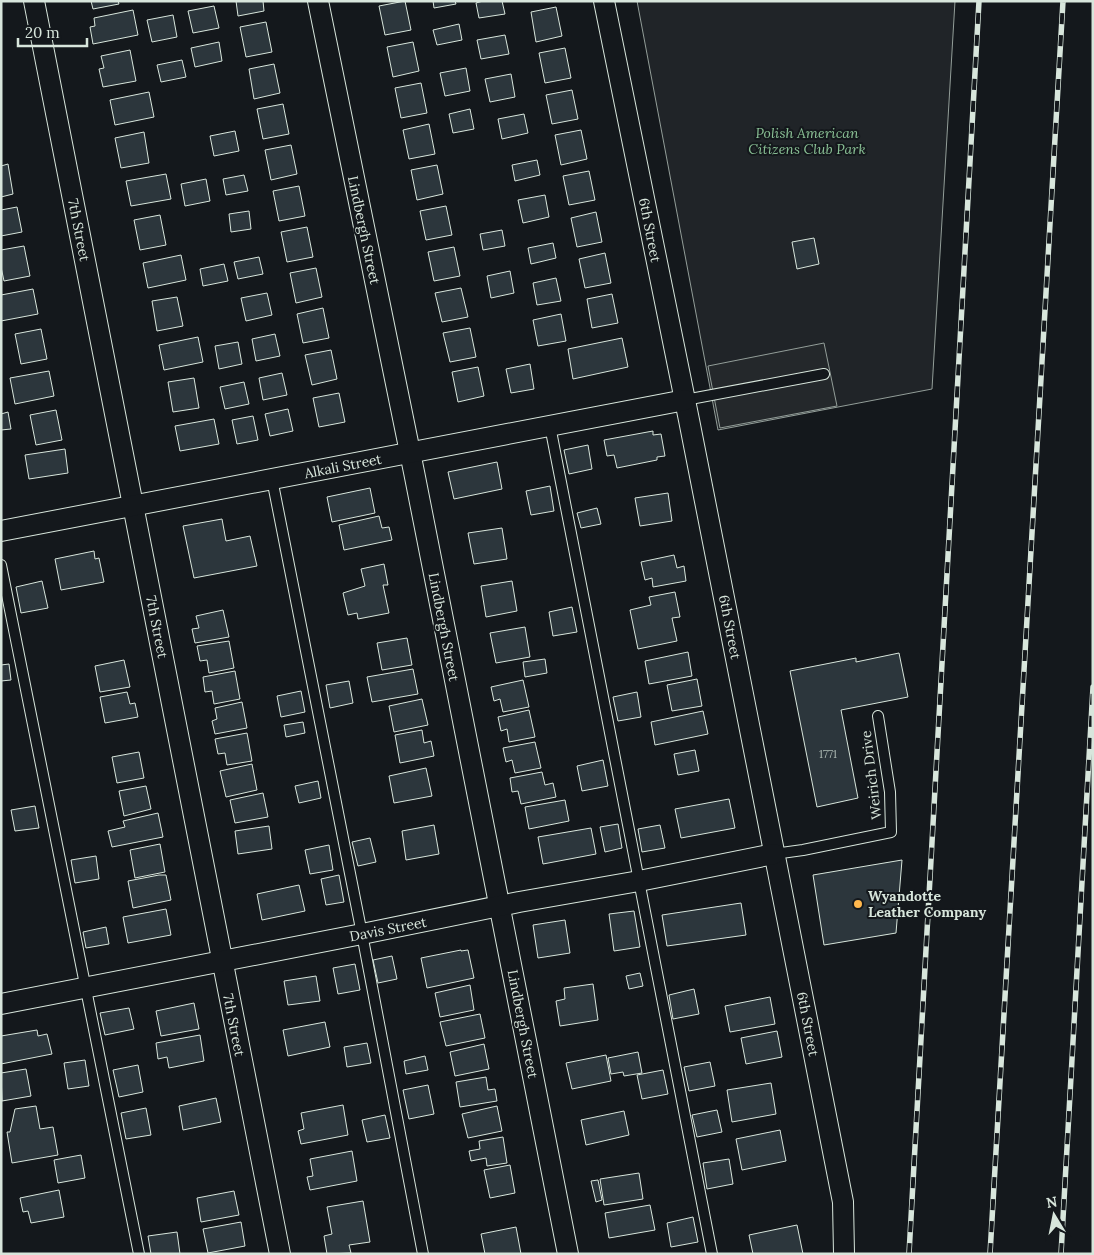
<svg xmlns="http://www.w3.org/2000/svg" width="1094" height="1255" font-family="Lora,serif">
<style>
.green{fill:#202428;stroke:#939e99}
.parking{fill:#24282b;stroke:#939e99}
.building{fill:#2c363c;stroke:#d8e6dc}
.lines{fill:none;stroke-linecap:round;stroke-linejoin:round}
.lane-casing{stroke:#d8e6dc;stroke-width:12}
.street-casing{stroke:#d8e6dc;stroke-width:22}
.lane{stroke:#14181c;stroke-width:10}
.street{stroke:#14181c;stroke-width:20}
.rail-casing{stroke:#d8e6dc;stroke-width:5.5}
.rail{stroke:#14181c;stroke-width:4;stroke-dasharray:11;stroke-linecap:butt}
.poi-dot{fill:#ffb74d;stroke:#14181c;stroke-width:2}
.labels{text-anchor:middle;stroke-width:4;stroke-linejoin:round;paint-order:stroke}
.number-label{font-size:11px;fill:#adbab4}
.park-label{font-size:14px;font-style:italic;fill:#8ac095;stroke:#14181c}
.street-label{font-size:14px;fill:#d8e6dc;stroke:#14181c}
.poi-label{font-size:14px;font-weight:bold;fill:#d8e6dc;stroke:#14181c;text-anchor:start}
</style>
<rect width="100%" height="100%" fill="#14181c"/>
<path class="green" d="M637,1H955L932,389L718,430Z"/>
<path class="parking" d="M824,343L837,406L720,428L708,366Z"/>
<g class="building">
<path d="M91,1H118L119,4L93,9Z"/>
<path d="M236,1H263L264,11L238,16Z"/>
<path d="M405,1L411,30L385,35L379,6Z"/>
<path d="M433,1H455L456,4L434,8Z"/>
<path d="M483,1H502L505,14L479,18L476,3Z"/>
<path d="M214,6L219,28L193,33L188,11Z"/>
<path d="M556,7L562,36L536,42L531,12Z"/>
<path d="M133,10L138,35L93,44L90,27L95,26L94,18Z"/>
<path d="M173,15L177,37L152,42L147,20Z"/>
<path d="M266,22L272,52L246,57L240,27Z"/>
<path d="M459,24L462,40L437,45L433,30Z"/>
<path d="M505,35L509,54L481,59L477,40Z"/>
<path d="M219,42L222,61L195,67L191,48Z"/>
<path d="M413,42L419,71L393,77L387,47Z"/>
<path d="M565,48L571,78L545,83L539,53Z"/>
<path d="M130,50L136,81L103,87L99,69L104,68L101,56Z"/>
<path d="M182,60L186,77L161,82L157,65Z"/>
<path d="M274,64L280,93L254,99L249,69Z"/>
<path d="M466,68L470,91L445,96L440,73Z"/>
<path d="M511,74L515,97L490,102L485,79Z"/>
<path d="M421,83L427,113L401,118L395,88Z"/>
<path d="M572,90L578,119L552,124L546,95Z"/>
<path d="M149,92L154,117L115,125L110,100Z"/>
<path d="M283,104L289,134L263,139L257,109Z"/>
<path d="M470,109L474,129L453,133L449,114Z"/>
<path d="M524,114L528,133L502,139L498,119Z"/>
<path d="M429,124L435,154L409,159L403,130Z"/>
<path d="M581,130L587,159L561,165L555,135Z"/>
<path d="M235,131L239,151L214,156L210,136Z"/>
<path d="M144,132L149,163L121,168L115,138Z"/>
<path d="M291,145L297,174L271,180L265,150Z"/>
<path d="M537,160L540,175L515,181L512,165Z"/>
<path d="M8,164L13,194L1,197V166Z"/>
<path d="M437,165L443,194L417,200L411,170Z"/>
<path d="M589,171L595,200L569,205L563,176Z"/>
<path d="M166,174L171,199L131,206L126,181Z"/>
<path d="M244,175L248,191L226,195L223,179Z"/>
<path d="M206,179L210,201L185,206L181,184Z"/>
<path d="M299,186L305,216L279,221L273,191Z"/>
<path d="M545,195L549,217L523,223L518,200Z"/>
<path d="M446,206L452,235L426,240L420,211Z"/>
<path d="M17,207L22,232L1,236V210Z"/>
<path d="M249,211L251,229L231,232L229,214Z"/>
<path d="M596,212L602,242L577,247L571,218Z"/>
<path d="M160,215L166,245L140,250L134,220Z"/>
<path d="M307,227L313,257L287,262L281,232Z"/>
<path d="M502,230L505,246L483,250L480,234Z"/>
<path d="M814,238L819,264L797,269L792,242Z"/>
<path d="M553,243L556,258L531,264L528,248Z"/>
<path d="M24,246L30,276L4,281L1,267V250Z"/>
<path d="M454,247L460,276L434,281L428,252Z"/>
<path d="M605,253L611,283L585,288L579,259Z"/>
<path d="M181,255L186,280L148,288L143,263Z"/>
<path d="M259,257L263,274L238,279L234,262Z"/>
<path d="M224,264L228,281L203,286L200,269Z"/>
<path d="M316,268L322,297L296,303L290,273Z"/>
<path d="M510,271L514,293L491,298L487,276Z"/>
<path d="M556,278L561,301L537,305L533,283Z"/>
<path d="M461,288L468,317L442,322L435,293Z"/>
<path d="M33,289L38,314L1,321V295Z"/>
<path d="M267,293L272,315L246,321L241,298Z"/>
<path d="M612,294L618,323L592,328L587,299Z"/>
<path d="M177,297L183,326L157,331L152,301Z"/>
<path d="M323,308L329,338L303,343L297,314Z"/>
<path d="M561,314L566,341L538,346L533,320Z"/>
<path d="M470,328L476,357L450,362L443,333Z"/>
<path d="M41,329L47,359L21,364L15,334Z"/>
<path d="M275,334L280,356L256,361L252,339Z"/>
<path d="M198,337L203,362L164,370L159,345Z"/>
<path d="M622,338L628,367L573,379L568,349Z"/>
<path d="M238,342L242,364L219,369L215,346Z"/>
<path d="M331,350L337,379L312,385L305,355Z"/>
<path d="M530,364L534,389L511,393L506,369Z"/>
<path d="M478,367L484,396L458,402L452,372Z"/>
<path d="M49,371L54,396L15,404L10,378Z"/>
<path d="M282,373L287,395L263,400L259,378Z"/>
<path d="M194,378L199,408L173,412L168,382Z"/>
<path d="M244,382L249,404L225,409L220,387Z"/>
<path d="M339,393L345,422L319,427L313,398Z"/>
<path d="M288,409L293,431L270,436L265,414Z"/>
<path d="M56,410L62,440L36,445L30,415Z"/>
<path d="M8,412L11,429L1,430V414Z"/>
<path d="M253,416L258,440L237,444L232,420Z"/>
<path d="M214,419L219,444L180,451L175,426Z"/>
<path d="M653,431V435L661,434L665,456L657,457V460L617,468L614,455L607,456L604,440Z"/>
<path d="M588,445L592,469L569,474L564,450Z"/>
<path d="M65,449L68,473L29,479L25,455Z"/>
<path d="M497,462L502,489L454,499L448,472Z"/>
<path d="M550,486L554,511L531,515L526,491Z"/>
<path d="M370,488L375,513L332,522L327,497Z"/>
<path d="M668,493L672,521L640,526L635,498Z"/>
<path d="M597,508L601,524L581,528L577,513Z"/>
<path d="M379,516L382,528L389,527L392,540L344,550L339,525Z"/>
<path d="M222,519L226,541L250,536L257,566L194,578L183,526Z"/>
<path d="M502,528L507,559L474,564L468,533Z"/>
<path d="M94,551L95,559L99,558L104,582L61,590L55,559Z"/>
<path d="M674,555L677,568L684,566L686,581L653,587L652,578L645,580L641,562Z"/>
<path d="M384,564L388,585H383L389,613L358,619L357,613L348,615L343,593L365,586L361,569Z"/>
<path d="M42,581L48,608L21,613L16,587Z"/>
<path d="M512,581L517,611L486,617L481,586Z"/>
<path d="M675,592L680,617L672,618L677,641L638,649L630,610L651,605L649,597Z"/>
<path d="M572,607L577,632L553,636L549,612Z"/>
<path d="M223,610L229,637L195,643L192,629L199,628L196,616Z"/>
<path d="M525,627L530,657L496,663L490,633Z"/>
<path d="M407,638L412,665L382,670L377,643Z"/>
<path d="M229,641L234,668L209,673L207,660L200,661L197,646Z"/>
<path d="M688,652L692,676L649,684L645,661Z"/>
<path d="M899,653L908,697L841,710L858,798L817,807L790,671L856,658V662Z"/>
<path d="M545,659L547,673L525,677L523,662Z"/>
<path d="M124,660L130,687L100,692L95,666Z"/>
<path d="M9,664L11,680L1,681V665Z"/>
<path d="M413,669L418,694L372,702L367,677Z"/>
<path d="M235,671L240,699L214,704L212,691L205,692L203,677Z"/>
<path d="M697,679L702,706L672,711L667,685Z"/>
<path d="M523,680L529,707L503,712L500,699L494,701L491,687Z"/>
<path d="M349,681L353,703L330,708L326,685Z"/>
<path d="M301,691L305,712L281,717L277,696Z"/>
<path d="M127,692L130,704L135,703L138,717L105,723L100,697Z"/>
<path d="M637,692L641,717L618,721L613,697Z"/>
<path d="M422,699L428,725L394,732L389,706Z"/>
<path d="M242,702L247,728L215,734L212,721L217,719L215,708Z"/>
<path d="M529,710L535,737L509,742L507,729L501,731L498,717Z"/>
<path d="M703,711L708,734L655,745L651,722Z"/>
<path d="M303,722L305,733L286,737L284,725Z"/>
<path d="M422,730L424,743L431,741L434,756L400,763L395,735Z"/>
<path d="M247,733L252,761L227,765L225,753L218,754L215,739Z"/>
<path d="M535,742L541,768L515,773L512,760L506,762L503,748Z"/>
<path d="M695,750L699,771L678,775L674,754Z"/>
<path d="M139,752L144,778L117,783L112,757Z"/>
<path d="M603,760L608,786L582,791L577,766Z"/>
<path d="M252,764L257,790L226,797L220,771Z"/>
<path d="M426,768L432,796L394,803L389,776Z"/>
<path d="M542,772L545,785L553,783L556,797L521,804L518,791L512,792L510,778Z"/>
<path d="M318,781L321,798L299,803L295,786Z"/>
<path d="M146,786L151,809L124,816L119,791Z"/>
<path d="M263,793L268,817L235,823L230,800Z"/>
<path d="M729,799L735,828L681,838L675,809Z"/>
<path d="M565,800L569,821L529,829L525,807Z"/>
<path d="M35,806L39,828L15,831L11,810Z"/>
<path d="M158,813L163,837L112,847L108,831L125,827L123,821Z"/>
<path d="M618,824L622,848L605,852L600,827Z"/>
<path d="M434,825L439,854L406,860L402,831Z"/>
<path d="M660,825L665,848L642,852L638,829Z"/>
<path d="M269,826L272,849L238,854L235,831Z"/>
<path d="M591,828L596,854L543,864L538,837Z"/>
<path d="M370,838L376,862L358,866L352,842Z"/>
<path d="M160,844L165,872L135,878L130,850Z"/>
<path d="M329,845L333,870L310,874L305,850Z"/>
<path d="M96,856L99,879L75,883L71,860Z"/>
<path d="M902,860L896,933L824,945L813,875Z"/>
<path d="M159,875H166L171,900L133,908L128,881Z"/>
<path d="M339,875L344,902L326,905L321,879Z"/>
<path d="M299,885L305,911L262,920L257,894Z"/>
<path d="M741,903L746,935L667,946L662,915Z"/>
<path d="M166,909L171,935L128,943L123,917Z"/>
<path d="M634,911L640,947L614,951L609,914Z"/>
<path d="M565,920L570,953L538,958L533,925Z"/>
<path d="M106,927L109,944L86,948L83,932Z"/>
<path d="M461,950V951L468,950L474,978L427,988L421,958Z"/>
<path d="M392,956L397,979L378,983L373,960Z"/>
<path d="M355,964L360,990L338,994L333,968Z"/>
<path d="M640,973L643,986L629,989L626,976Z"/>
<path d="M316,976L320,1001L288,1005L284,981Z"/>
<path d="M593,984L598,1020L560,1026L556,1001L565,999L564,988Z"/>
<path d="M470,985L474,1010L440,1017L435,993Z"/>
<path d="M694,989L699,1014L673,1019L669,995Z"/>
<path d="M770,997L775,1024L730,1032L725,1006Z"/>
<path d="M194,1003L199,1029L161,1036L156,1011Z"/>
<path d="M129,1008L134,1029L105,1035L100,1013Z"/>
<path d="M480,1014L485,1038L446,1046L440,1022Z"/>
<path d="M325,1022L330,1047L288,1056L283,1030Z"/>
<path d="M37,1030L38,1036L47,1034L52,1054L1,1064V1036Z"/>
<path d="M777,1031L782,1057L746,1064L741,1038Z"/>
<path d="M200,1035L204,1061L169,1068L167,1057L158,1059L156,1043Z"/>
<path d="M367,1043L371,1063L347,1067L344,1047Z"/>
<path d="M484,1044L489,1069L455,1076L450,1052Z"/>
<path d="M638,1052L642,1073L624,1076L623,1072L611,1074L608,1058Z"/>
<path d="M606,1055L611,1081L572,1089L566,1063Z"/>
<path d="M425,1056L428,1070L406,1074L404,1061Z"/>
<path d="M85,1060L89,1086L68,1089L64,1063Z"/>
<path d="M710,1062L715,1086L689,1091L684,1067Z"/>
<path d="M138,1065L143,1092L119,1097L113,1070Z"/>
<path d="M26,1069L31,1096L2,1101L1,1073Z"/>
<path d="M663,1070L668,1094L642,1099L637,1075Z"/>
<path d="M486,1077L488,1090L495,1089L497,1101L460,1107L456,1082Z"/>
<path d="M771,1083L776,1114L732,1122L727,1090Z"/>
<path d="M428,1085L434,1114L409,1119L403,1090Z"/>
<path d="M216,1098L221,1122L183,1130L179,1106Z"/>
<path d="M343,1105L348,1135L301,1144L298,1131L304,1129L301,1113Z"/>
<path d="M36,1106L40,1129L53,1127L58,1155L12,1163L7,1132H10L15,1109Z"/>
<path d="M497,1106L502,1131L468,1138L462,1114Z"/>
<path d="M146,1108L151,1135L126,1139L121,1113Z"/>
<path d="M717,1110L722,1132L697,1137L692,1115Z"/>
<path d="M624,1111L629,1135L586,1145L581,1120Z"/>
<path d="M385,1115L390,1138L367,1142L362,1120Z"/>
<path d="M780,1130L786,1161L742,1170L736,1139Z"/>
<path d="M503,1137L507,1163L487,1166L486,1158L471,1161L469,1151L480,1149L479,1141Z"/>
<path d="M352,1151L357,1181L310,1190L307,1177L313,1176L310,1159Z"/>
<path d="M81,1155L85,1178L58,1183L54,1160Z"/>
<path d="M729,1159L733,1184L707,1189L703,1163Z"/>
<path d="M510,1165L515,1193L490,1198L484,1170Z"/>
<path d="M639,1173L643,1199L604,1205L600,1179Z"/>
<path d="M598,1180L602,1200L596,1202L591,1181Z"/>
<path d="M59,1190L64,1217L31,1223L28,1211L23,1212L20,1198Z"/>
<path d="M234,1191L239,1215L201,1222L197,1198Z"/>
<path d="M363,1201L370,1242L349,1245L351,1253L327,1254L324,1236L332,1234L327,1207Z"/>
<path d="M650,1205L655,1230L609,1238L605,1213Z"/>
<path d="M693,1217L698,1242L671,1247L667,1223Z"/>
<path d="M241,1222L245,1246L208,1253L203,1229Z"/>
<path d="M797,1225L803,1254H753L749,1235Z"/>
<path d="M516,1227L521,1254H485L481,1234Z"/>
<path d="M177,1232L180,1254H151L148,1236Z"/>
</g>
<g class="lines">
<g class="lane-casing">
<g id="lane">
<path d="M685,400L824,374"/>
<path d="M550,426L712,1254"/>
<path d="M272,479L362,934L423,1254"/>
<path d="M1,565L139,1254"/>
<path d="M774,854L803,850L891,832L890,792L878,716"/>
</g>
</g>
<g class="street-casing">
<g id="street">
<path d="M34,1L280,1254"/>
<path d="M318,1L414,472L568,1254"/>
<path d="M604,1L689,420L843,1202L844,1254"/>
<path d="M1,531L685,400"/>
<path d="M1,1004L362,934L519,902L639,881L774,854"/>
</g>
</g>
<use href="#lane" class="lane"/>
<use href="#street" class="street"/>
<g class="rail-casing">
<g id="rail">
<path d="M909,1254L979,1"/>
<path d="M990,1254L1063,1"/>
<path d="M1061,1254L1093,687"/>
</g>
</g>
<use href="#rail" class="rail"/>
</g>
<circle class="poi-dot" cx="858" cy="904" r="5"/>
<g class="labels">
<g class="number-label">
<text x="828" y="758">1771</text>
</g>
<g class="park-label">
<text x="807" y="138">Polish American<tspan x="807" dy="16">Citizens Club Park</tspan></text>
</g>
<g class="street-label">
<text transform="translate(79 230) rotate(79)" y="5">7th Street</text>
<text transform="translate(364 230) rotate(78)" y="5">Lindbergh Street</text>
<text transform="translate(650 230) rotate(79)" y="5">6th Street</text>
<text transform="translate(343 466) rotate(-11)" y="5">Alkali Street</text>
<text transform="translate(157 627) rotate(79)" y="5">7th Street</text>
<text transform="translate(444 627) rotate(79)" y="5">Lindbergh Street</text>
<text transform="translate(730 627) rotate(79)" y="5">6th Street</text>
<text transform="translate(871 775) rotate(-97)" y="5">Weirich Drive</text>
<text transform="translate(388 929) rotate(-11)" y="5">Davis Street</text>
<text transform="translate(523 1024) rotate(79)" y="5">Lindbergh Street</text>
<text transform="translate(808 1024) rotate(79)" y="5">6th Street</text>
<text transform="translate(234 1025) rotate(79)" y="5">7th Street</text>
</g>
<g class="poi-label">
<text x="868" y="901">Wyandotte<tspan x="868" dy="16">Leather Company</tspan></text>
</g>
</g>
<rect width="1094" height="1255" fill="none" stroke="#d8e6dc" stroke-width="5"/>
<g transform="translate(1054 1215) rotate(350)" stroke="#14181c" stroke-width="4" paint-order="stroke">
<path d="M0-4L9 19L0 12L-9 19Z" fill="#d8e6dc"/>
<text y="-8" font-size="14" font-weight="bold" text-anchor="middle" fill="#d8e6dc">N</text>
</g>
<path d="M18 38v8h69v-8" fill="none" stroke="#d8e6dc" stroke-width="2.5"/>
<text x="25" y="38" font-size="15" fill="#d8e6dc" stroke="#14181c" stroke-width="4" paint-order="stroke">20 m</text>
</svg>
